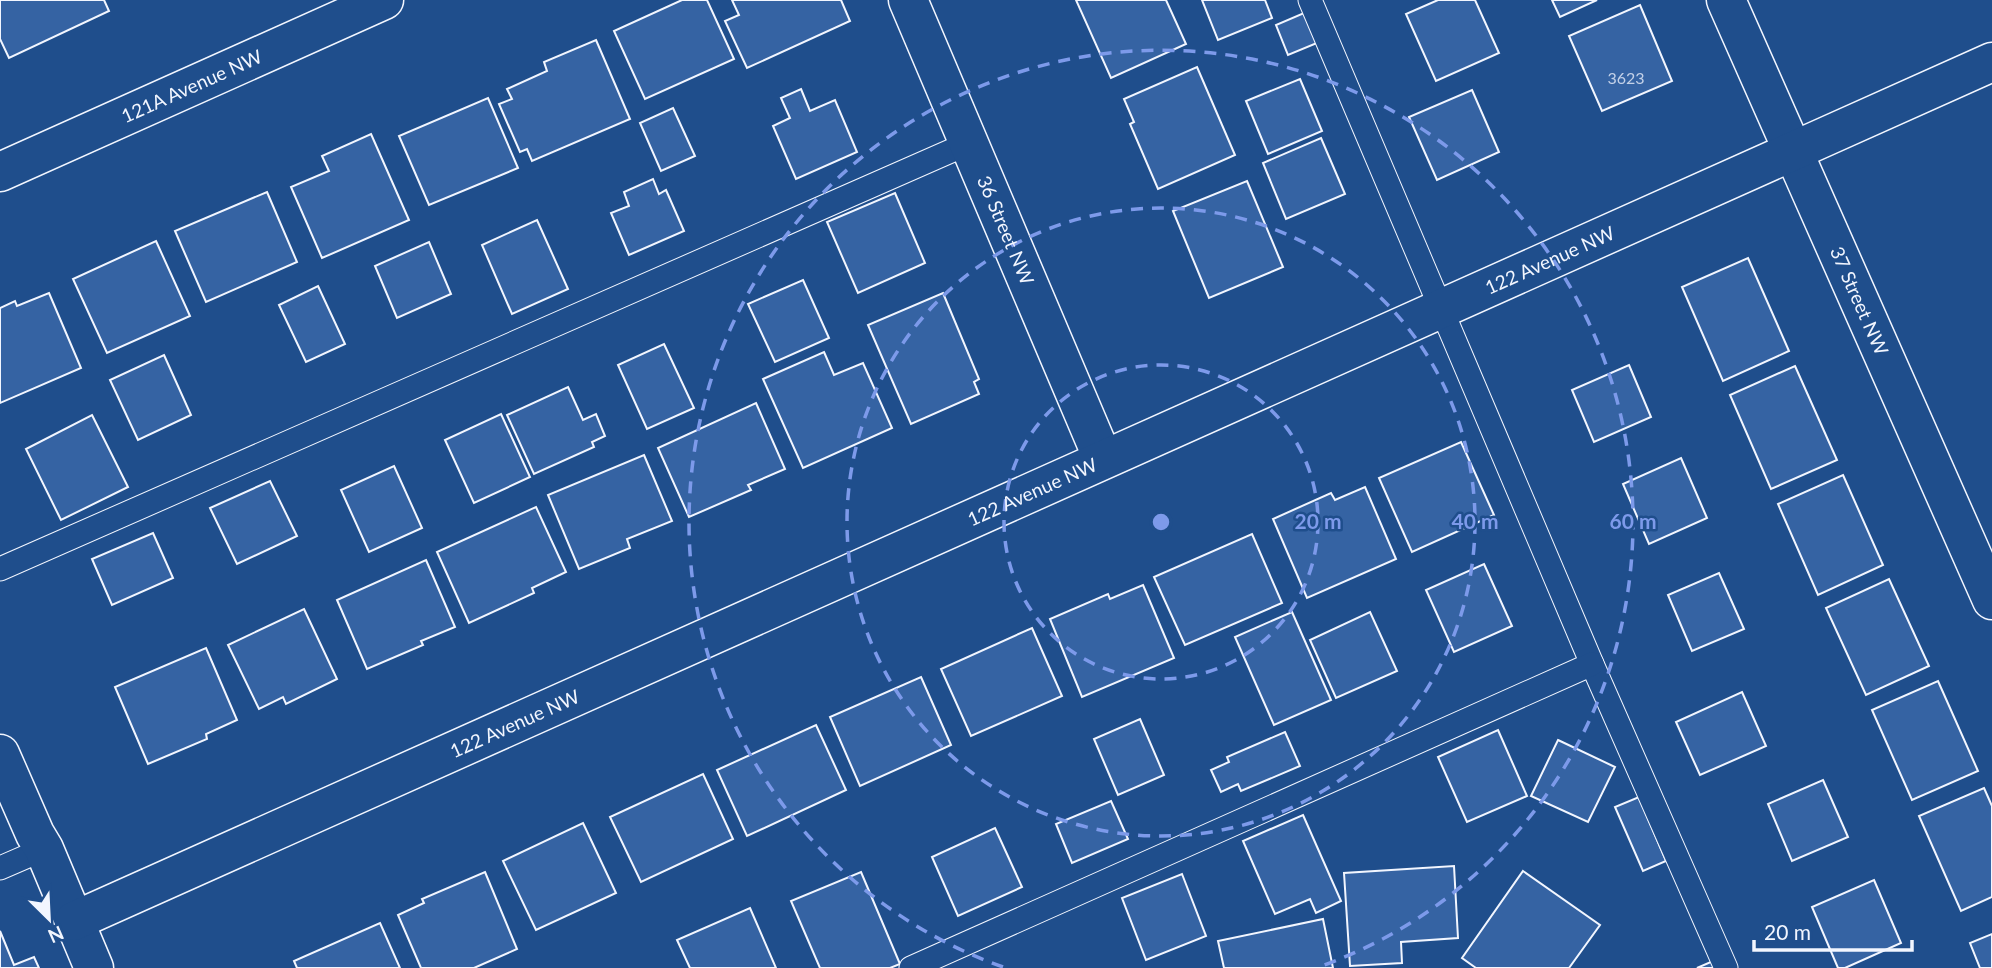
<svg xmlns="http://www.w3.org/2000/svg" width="1992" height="968" font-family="Lato,sans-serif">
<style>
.building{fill:#3563a3;stroke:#f2f6ff;stroke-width:2}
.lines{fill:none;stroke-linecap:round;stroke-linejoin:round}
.lane-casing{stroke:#f2f6ff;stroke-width:25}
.street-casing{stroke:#f2f6ff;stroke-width:41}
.lane{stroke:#1f4e8c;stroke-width:23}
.street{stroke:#1f4e8c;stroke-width:38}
.ring{fill:none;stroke:#7d9aea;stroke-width:3.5;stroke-dasharray:12 9}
.labels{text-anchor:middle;stroke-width:5;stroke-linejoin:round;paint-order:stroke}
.number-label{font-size:16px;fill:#c3d1e8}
.street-label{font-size:19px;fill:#f2f6ff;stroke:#1f4e8c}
.centre{fill:#7d9aea;stroke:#1f4e8c;stroke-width:3.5}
.ring-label{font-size:21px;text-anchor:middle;font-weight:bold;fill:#7d9aea;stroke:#1f4e8c;stroke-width:5;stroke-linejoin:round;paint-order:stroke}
</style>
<rect width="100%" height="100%" fill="#1f4e8c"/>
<g class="building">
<path d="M0,0H104L109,11L9,58L0,39Z"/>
<path d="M682,0H707L734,59L645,99L614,31Z"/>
<path d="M732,0H841L850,21L747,68L725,21L739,15Z"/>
<path d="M1076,0H1166L1186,44L1111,78Z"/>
<path d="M1202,0H1265L1272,18L1218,40Z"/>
<path d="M1438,0H1475L1499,53L1436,81L1406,14Z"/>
<path d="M1552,0H1597L1560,17Z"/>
<path d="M1640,5L1672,81L1602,111L1569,36Z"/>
<path d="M1304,13L1317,43L1288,55L1276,25Z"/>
<path d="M596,40L630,119L532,161L527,149L520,152L499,104L512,99L507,89L547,71L544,62Z"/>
<path d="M1197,67L1235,155L1158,189L1130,124L1134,122L1124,99Z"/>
<path d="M1300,79L1322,131L1268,154L1246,101Z"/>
<path d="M801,89L810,111L835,100L857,152L796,179L773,126L790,118L781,98Z"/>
<path d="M1472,90L1499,152L1437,180L1409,117Z"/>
<path d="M488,98L518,168L429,205L399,136Z"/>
<path d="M673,108L695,156L661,171L640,123Z"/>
<path d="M371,134L409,220L322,258L291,187L329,171L322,156Z"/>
<path d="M1321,138L1345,194L1286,219L1263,163Z"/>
<path d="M653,179L659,194L666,190L684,231L629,255L611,213L629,206L624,192Z"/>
<path d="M1247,181L1283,267L1209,298L1173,211Z"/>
<path d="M267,192L297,262L206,302L175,231Z"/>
<path d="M895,193L925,263L858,293L827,222Z"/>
<path d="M537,220L568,289L512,314L482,245Z"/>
<path d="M156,241L190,316L107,353L73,279Z"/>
<path d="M429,242L451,294L397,318L375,266Z"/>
<path d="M1748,258L1789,351L1723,381L1682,287Z"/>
<path d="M803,280L829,338L775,362L748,304Z"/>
<path d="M318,286L345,344L306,362L279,305Z"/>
<path d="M49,293L81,368L0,403V308L15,301L17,306Z"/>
<path d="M943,293L979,379L974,382L979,394L911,424L868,325Z"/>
<path d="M664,344L694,408L647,429L618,365Z"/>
<path d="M824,352L834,375L863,363L892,428L803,468L763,379Z"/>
<path d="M164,355L191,415L138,440L110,380Z"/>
<path d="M1629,365L1651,417L1594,442L1572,390Z"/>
<path d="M1795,366L1837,460L1771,489L1730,395Z"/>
<path d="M568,387L583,420L596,414L605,436L592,442L594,447L534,474L507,415Z"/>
<path d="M756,403L785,469L748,485L751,490L689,517L658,448Z"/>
<path d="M501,414L530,477L474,503L445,440Z"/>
<path d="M92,415L128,487L61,520L26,449Z"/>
<path d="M1461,442L1494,515L1412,552L1379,478Z"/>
<path d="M644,455L672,521L627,539L630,548L579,569L548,495Z"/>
<path d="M1681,458L1707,518L1649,544L1623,484Z"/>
<path d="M394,466L422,528L369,552L341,490Z"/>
<path d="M1843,475L1883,565L1818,595L1778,504Z"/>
<path d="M270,481L297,536L237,564L210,508Z"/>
<path d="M1365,487L1396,559L1307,598L1273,519L1331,493L1335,500Z"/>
<path d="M536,507L566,572L532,588L534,593L469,623L437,552Z"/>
<path d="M153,533L173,578L112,605L92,559Z"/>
<path d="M1252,534L1282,603L1185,645L1154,577Z"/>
<path d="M426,560L455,627L421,641L423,645L367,669L337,600Z"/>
<path d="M1484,564L1512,626L1454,652L1426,590Z"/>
<path d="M1719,573L1744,629L1692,651L1668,595Z"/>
<path d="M1889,579L1929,666L1866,695L1826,608Z"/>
<path d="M1143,585L1174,658L1082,697L1050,619L1108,594L1110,599Z"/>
<path d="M304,609L337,679L286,704L283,697L259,709L228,645Z"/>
<path d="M1292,612L1331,700L1274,725L1235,637Z"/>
<path d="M1370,612L1397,671L1336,698L1310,640Z"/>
<path d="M1032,628L1062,696L971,736L941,669Z"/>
<path d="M206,648L237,720L206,734L207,739L148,764L115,687Z"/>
<path d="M921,677L951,745L860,786L830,717Z"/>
<path d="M1938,681L1978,771L1912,800L1872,710Z"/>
<path d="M1742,692L1766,746L1700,775L1676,722Z"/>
<path d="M1140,719L1164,775L1118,795L1094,739Z"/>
<path d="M816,725L846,790L747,836L717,770Z"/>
<path d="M1498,730L1527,796L1467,822L1438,757Z"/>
<path d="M1285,732L1300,766L1241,791L1238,784L1221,792L1211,770L1229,762L1227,757Z"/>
<path d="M1558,740L1615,767L1588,822L1531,796Z"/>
<path d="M703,774L733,839L641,882L610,817Z"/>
<path d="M1823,780L1848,837L1792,861L1768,804Z"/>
<path d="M1984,788L1992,806V897L1961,911L1919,816Z"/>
<path d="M1639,797L1666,861L1643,871L1615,807Z"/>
<path d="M1111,801L1128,839L1072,863L1056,824Z"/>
<path d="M1303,815L1341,901L1316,913L1310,899L1275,914L1243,841Z"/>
<path d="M583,823L616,893L536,930L503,861Z"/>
<path d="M995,828L1022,887L958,916L932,857Z"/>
<path d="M1454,866L1458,938L1401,942L1402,963L1350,966L1344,873Z"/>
<path d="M1523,871L1600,925L1569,968H1476L1462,958Z"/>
<path d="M485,872L517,949L474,968H421L398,915L424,903L422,899Z"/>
<path d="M861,872L900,964L890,968H820L791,901Z"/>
<path d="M1182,874L1206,936L1146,960L1122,898Z"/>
<path d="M1874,880L1901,943L1845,968H1838L1812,907Z"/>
<path d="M750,908L776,968H690L677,940Z"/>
<path d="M1323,919L1333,968H1224L1218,941Z"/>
<path d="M380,923L400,968H297L294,961Z"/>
<path d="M0,931L14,965L34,957L39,968H0Z"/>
<path d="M1992,934V968H1980L1970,943Z"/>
<path d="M1713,961L1716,968H1697Z"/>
</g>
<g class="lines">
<g class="lane-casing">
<g id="lane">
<path d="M1310,0L1592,664L1726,968"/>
<path d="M0,569L969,143"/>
<path d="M0,868L44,849"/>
<path d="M911,968L1592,664"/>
</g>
</g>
<g class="street-casing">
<g id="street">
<path id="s1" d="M908,0L1103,459"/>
<path id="s2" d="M1726,0L1992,600"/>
<path id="s3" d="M0,172L384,0"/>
<path d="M0,754L35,834L44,849L94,968"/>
<path id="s4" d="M74,921L1992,62"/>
</g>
</g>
<use href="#lane" class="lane"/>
<use href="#street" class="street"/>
</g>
<g class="ring">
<circle cx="1161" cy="522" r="157"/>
<circle cx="1161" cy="522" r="314"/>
<path d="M1003 967A472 472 0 1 1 1319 967"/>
</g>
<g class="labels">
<g class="number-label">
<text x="1626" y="84">3623</text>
</g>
<g class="street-label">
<text dy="7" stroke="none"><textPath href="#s3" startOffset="210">121A Avenue NW</textPath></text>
<text dy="7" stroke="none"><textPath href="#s1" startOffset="250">36 Street NW</textPath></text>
<text dy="7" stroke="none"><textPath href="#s4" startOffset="1617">122 Avenue NW</textPath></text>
<text dy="7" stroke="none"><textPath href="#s2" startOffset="329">37 Street NW</textPath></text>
<text dy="7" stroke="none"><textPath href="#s4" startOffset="1050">122 Avenue NW</textPath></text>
<text dy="7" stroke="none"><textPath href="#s4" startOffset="483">122 Avenue NW</textPath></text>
</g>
</g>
<circle cx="1161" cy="522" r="10" class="centre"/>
<g class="ring-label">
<text x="1318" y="529">20 m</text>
<text x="1475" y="529">40 m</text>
<text x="1633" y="529">60 m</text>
</g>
<g transform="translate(49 919) rotate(156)" stroke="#1f4e8c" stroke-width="5" paint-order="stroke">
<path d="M0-5L12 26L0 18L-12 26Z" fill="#f2f6ff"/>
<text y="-10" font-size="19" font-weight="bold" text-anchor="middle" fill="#f2f6ff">N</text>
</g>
<path d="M1754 940v10h158v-10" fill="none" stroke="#f2f6ff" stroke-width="3.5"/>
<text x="1764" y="940" font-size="21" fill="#f2f6ff" stroke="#1f4e8c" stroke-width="5" paint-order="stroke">20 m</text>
</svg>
